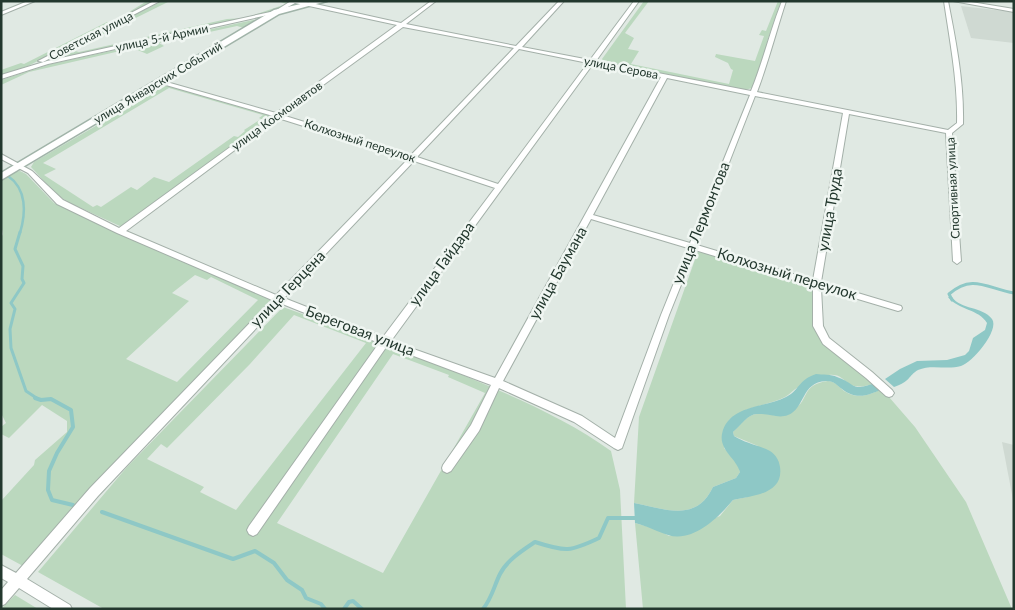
<svg xmlns="http://www.w3.org/2000/svg" width="1015" height="610" font-family="Lato,sans-serif">
<style>
.built{fill:#cfd9d2}
.green{fill:#bbd8be;fill-rule:evenodd}
.water{fill:#8ec8c6}
.lines{fill:none;stroke-linecap:round;stroke-linejoin:round}
.stream-far2{stroke:#8ec8c6;stroke-width:2.5}
.stream-far1{stroke:#8ec8c6;stroke-width:3}
.stream{stroke:#8ec8c6;stroke-width:4}
.street-casing{stroke:#a4b0a9;stroke-width:2}
.secondary-casing{stroke:#a1b4a9;stroke-width:3}
.street{fill:#fff;fill-rule:evenodd}
.secondary{fill:#fff;fill-rule:evenodd}
.labels{text-anchor:middle;stroke-width:5;stroke-linejoin:round;paint-order:stroke}
.far-street-label{font-size:12px;fill:#23382e;stroke:#f0f6f2}
.street-label{font-size:15px;fill:#23382e;stroke:#f0f6f2}
</style>
<rect width="100%" height="100%" fill="#e0e9e3"/>
<g class="built">
<path d="M961,6L1013,12L1014,43L971,38Z"/>
<path d="M1002,442L1014,445V505Z"/>
</g>
<g class="green">
<path d="M147,1H156L28,66L1,75V70L21,63L24,64L107,22L111,23Z"/>
<path d="M162,1H170L71,50L79,52L227,19L245,18L286,4L278,1L291,2L273,12L53,60L48,59Z"/>
<path d="M644,1H649L625,33L634,38L628,49L639,51L631,64L729,84L733,70L731,69L728,63L715,57L716,54L755,61L764,36L759,35L762,30L766,31L778,1H781L768,39L758,77L752,88L745,90L602,61V59Z"/>
<path d="M253,20H258L244,28L237,26L159,43L164,46L147,54L133,48L29,72L1,85V80L51,64Z"/>
<path d="M166,85L276,115L122,227L70,203L57,195L31,167L34,162ZM169,88L263,115L259,118L261,119L244,130L245,131L238,137L234,136L169,182L154,177L137,190L131,187L101,207L97,205L93,207L44,175L56,169L43,163Z"/>
<path d="M20,171L26,174L54,203L275,298L23,566L1,554V501L34,465L35,460L67,432V421L42,405L9,438L1,434V427L6,423L1,413V238L3,234L1,224V181L15,172ZM195,275L207,280L211,277L258,300L177,382L126,359L189,301L172,293Z"/>
<path d="M698,251L808,284L814,290C814,302 810,320 816,332C825,349 859,370 875,383C843,395 849,373 829,375C823,376 799,386 794,390C791,392 789,395 785,397C767,406 745,406 729,420L724,448L738,464L740,472L736,478L713,487C696,523 665,509 634,503L639,417Z"/>
<path d="M283,307C344,329 405,351 465,376C515,397 567,419 611,451L620,490L626,609H104L38,572L127,467ZM294,315L366,343L236,510L200,492L204,487L147,459L161,444L167,448L250,364ZM393,354L449,375L448,377L485,393L383,573L277,523Z"/>
<path d="M828,381C836,382 838,386 844,391C858,400 869,395 882,389L915,427L966,502L1012,609H643L635,523L656,529L669,536L720,516L733,500L747,497L758,446L734,436L733,432C739,426 748,414 757,414C776,412 774,421 794,409C810,400 800,385 828,381Z"/>
<path d="M15,595L38,609H1Z"/>
</g>
<g class="water">
<path d="M948,297H952C961,310 982,306 992,319C1000,330 972,363 961,366C947,370 931,364 918,370C908,376 910,382 894,387L885,379L900,369L917,361L947,360L965,355L969,351L973,338L985,330L987,323C979,309 958,310 948,297Z"/>
<path d="M816,374C823,375 831,374 837,377C857,384 850,392 875,383L882,389C868,396 856,400 842,389C836,385 835,381 826,381C801,382 805,409 788,415C778,419 768,413 757,414C748,414 740,426 733,432L734,436C745,443 758,445 770,451C776,455 779,460 780,467C784,494 752,496 733,500C719,517 693,543 668,535C658,532 647,526 635,523L634,503C665,509 696,523 713,487L736,478L740,472C736,458 719,450 722,434C728,405 764,408 786,397C799,391 798,380 816,374Z"/>
</g>
<g class="lines">
<path class="stream-far2" d="M8,176C27,189 26,213 20,233"/>
<g class="stream-far1">
<path d="M20,232L15,249L23,266L22,279L24,283L11,303L15,309L10,329L11,348L26,391L38,399"/>
<path d="M952,300L949,294C973,273 988,289 1014,293"/>
</g>
<g class="stream">
<path d="M35,398L41,400L51,399L71,410L73,427L57,453L49,471L48,490L52,500L73,505"/>
<path d="M102,512L233,559L255,551L274,563L287,580L302,590L306,598L321,604L325,609"/>
<path d="M344,609L349,602L353,601L362,609"/>
<path d="M483,609C492,598 494,586 500,574C507,560 523,550 535,542C566,552 570,552 599,538L608,518H639"/>
</g>
<g class="street-casing">
<g id="street">
<path d="M28,1H35L1,15V12Z"/>
<path d="M154,1H160L43,62L38,61Z"/>
<path d="M291,1H302L401,23L431,1H436L406,24L516,46L559,1H564L522,47L590,60L634,1H639L596,61L751,91C763,62 770,31 782,1H786C776,32 768,63 757,92L948,130L957,123C958,82 950,42 944,1H948C956,42 964,82 963,124L952,133L961,261L957,264L953,261L946,133L849,114L821,282L901,306L902,308L901,310L898,311L821,288L823,326L829,338L872,372L892,390L894,393L892,396L889,397L886,396L866,378L823,344L813,326V286L695,250L669,315L622,448L618,450L614,448L574,422L499,388L479,431L451,471L447,473L443,471L442,468L443,465L471,425L491,385L387,346L257,534L253,536L249,534L247,530L249,526L379,343L280,303L98,496L27,579L70,605L72,609H53L19,588L5,604L1,606V590L8,582L1,578V565L16,573L90,488L272,300L117,233L57,204L28,173L1,159V154L32,171L63,200L119,228L273,116L159,83V81H163L276,113L397,25L295,3L277,13L48,64L1,79V75L47,61L275,11ZM403,27L514,48L411,155L282,115ZM519,49L588,63L498,184L417,157ZM593,64L661,77L495,378L391,341ZM667,78L750,95L690,243L593,215ZM755,96L843,113L813,280L697,245ZM278,118L408,159L276,295L126,231ZM414,161L495,188L383,337L284,298ZM591,219L688,248L661,315L615,438L582,416L503,381Z"/>
<path d="M953,1H965L1014,9V12Z"/>
</g>
</g>
<g class="secondary-casing">
<path id="secondary" d="M314,1H327L279,14L1,180V173L274,10Z"/>
</g>
<use href="#street" class="street"/>
<use href="#secondary" class="secondary"/>
</g>
<g class="labels">
<g class="far-street-label">
<text transform="translate(91 36) rotate(-27)" y="4">Советская улица</text>
<text transform="translate(162 38) rotate(-12)" y="4">улица 5-й Армии</text>
<text transform="translate(621 68) rotate(11)" y="4">улица Серова</text>
<text transform="translate(158 83) rotate(-31)" y="4">улица Январских Событий</text>
<text transform="translate(277 116) rotate(-36)" y="4">улица Космонавтов</text>
<text transform="translate(360 141) rotate(18)" y="4">Колхозный переулок</text>
<text transform="translate(953 188) rotate(-93)" y="4">Спортивная улица</text>
</g>
<g class="street-label">
<text transform="translate(830 210) rotate(-80)" y="5">улица Труда</text>
<text transform="translate(701 223) rotate(-68)" y="5">улица Лермонтова</text>
<text transform="translate(442 264) rotate(-54)" y="5">улица Гайдара</text>
<text transform="translate(558 273) rotate(-61)" y="5">улица Баумана</text>
<text transform="translate(787 274) rotate(17)" y="5">Колхозный переулок</text>
<text transform="translate(288 289) rotate(-46)" y="5">улица Герцена</text>
<text transform="translate(360 331) rotate(21)" y="5">Береговая улица</text>
</g>
</g>
<rect width="1015" height="610" fill="none" stroke="#23382e" stroke-width="5"/>
</svg>
